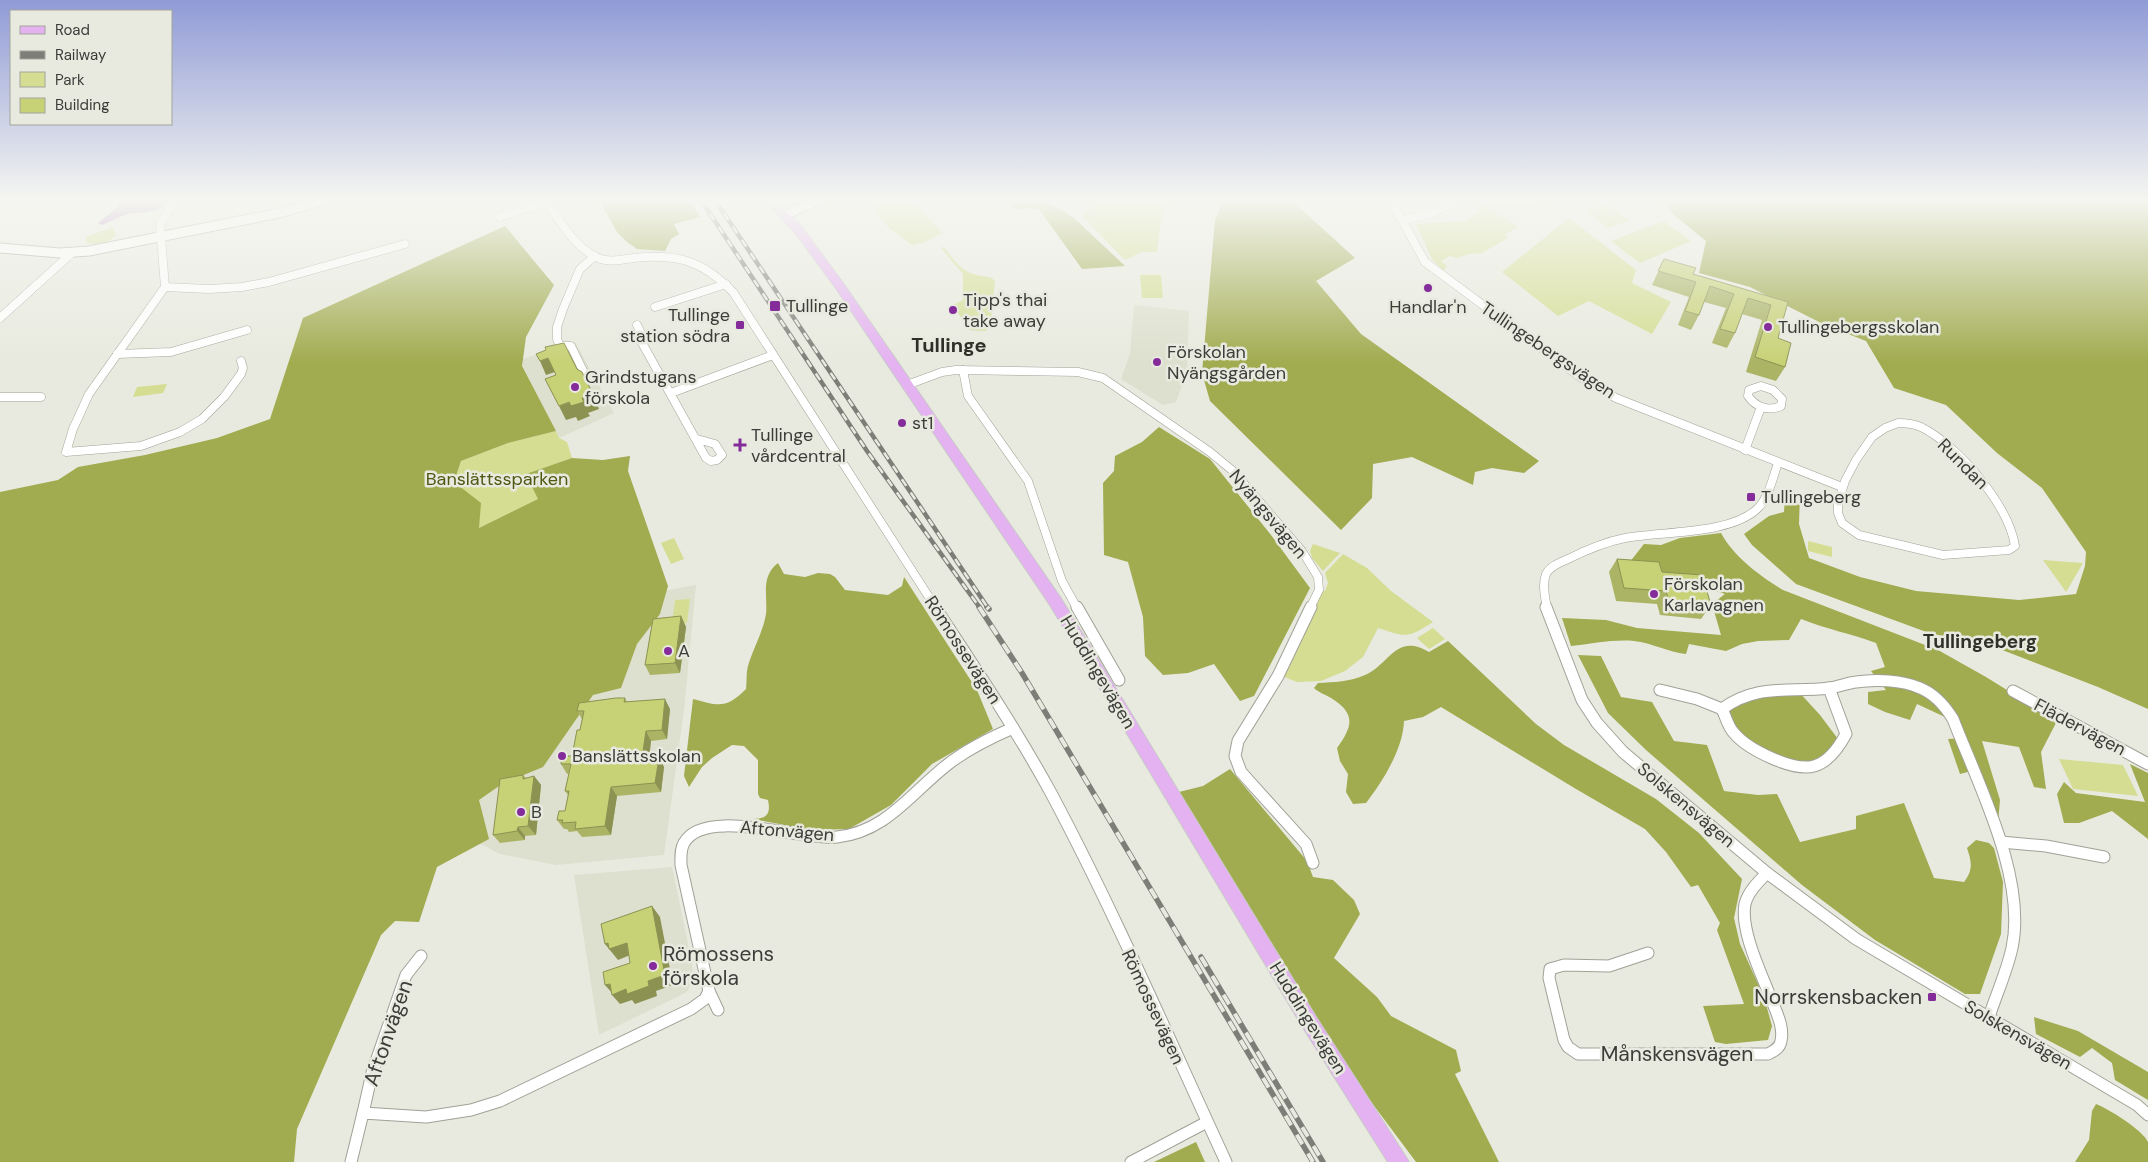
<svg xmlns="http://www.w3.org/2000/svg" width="2148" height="1162" font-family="'DM Sans',sans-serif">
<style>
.built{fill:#dde0ce}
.green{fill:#d4dd92}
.forest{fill:#a1ab4f}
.water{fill:#ac76bb}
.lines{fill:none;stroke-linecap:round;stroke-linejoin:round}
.minor-far1-casing{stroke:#a0a197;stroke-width:9}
.minor-casing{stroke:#a0a197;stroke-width:13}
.tertiary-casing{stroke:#a0a197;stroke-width:11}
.primary-casing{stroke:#c8c9c8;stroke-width:2}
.minor-far1{stroke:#fff;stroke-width:8}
.minor{stroke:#fff;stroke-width:11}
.tertiary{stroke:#fff;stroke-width:9}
.primary{fill:#e4b2f1;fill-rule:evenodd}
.rail-far1-casing{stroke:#7d7e78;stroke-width:4.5}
.rail-casing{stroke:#7d7e78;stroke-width:5.5}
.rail-far1{stroke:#e8eadf;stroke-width:2.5;stroke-dasharray:8;stroke-linecap:butt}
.rail{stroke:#e8eadf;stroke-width:4;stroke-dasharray:11;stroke-linecap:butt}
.wall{fill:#abb465}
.shaded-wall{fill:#8b9252}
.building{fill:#c7d175;stroke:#8b9252}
.poi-dot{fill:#842c9a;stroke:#e8eadf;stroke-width:2}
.labels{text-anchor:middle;stroke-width:5;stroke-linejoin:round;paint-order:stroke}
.poi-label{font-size:18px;fill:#3c3d39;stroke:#e8eadf;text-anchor:start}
.street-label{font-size:18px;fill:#3c3d39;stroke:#e8eadf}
.park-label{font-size:18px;fill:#515712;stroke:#e8eadf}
.neighbourhood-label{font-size:19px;font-weight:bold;fill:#2f3028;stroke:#e8eadf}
.quarter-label{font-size:20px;font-weight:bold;fill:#2f3028;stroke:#e8eadf}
.near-poi-label{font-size:21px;fill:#3c3d39;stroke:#e8eadf;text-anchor:start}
.near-street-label{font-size:21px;fill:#3c3d39;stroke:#e8eadf}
</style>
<rect width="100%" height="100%" fill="#e8eadf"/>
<g class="built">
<path d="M1495,200H1544L1548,203L1515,223L1486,205Z"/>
<path d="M1134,305L1189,311L1187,371L1176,402L1163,405L1121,379L1130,354Z"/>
<path d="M575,342L614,413L559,438L522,366L523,359Z"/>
<path d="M696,585L684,710L664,855L556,865L500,854L475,841L436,632Z"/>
<path d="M672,867L692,963L693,979L687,992L599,1035L574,875Z"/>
</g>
<g class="green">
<path d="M875,200H913L942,233L925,242L912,245L888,227L874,209L877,203Z"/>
<path d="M1103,200H1170L1161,218L1157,252H1142L1125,260L1081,215Z"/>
<path d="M1483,204L1518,227L1504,235L1508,238L1482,253L1469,254L1457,258L1450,256L1441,261L1447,266L1444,271L1432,259L1416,224L1465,221L1481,211L1477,208Z"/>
<path d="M1608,204L1629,221L1608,228L1587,211Z"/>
<path d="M1569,218L1636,270L1632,283L1671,302L1652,334L1589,301L1558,316L1502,272Z"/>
<path d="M1664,221L1691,241L1640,263L1611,241Z"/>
<path d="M113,227L116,235C109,243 96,247 86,242V237Z"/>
<path d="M944,247C953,259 961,272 977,275C984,277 989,275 995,281L990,328L985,331L969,330L953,305L963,300V274L941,248Z"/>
<path d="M1140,275H1161L1163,298H1142Z"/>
<path d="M167,384L163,393L133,397L137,387Z"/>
<path d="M556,431L559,438L567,442L572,458L527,474L539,499L479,528L454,483L461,461L508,443Z"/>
<path d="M674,538L684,559L671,564L661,543Z"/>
<path d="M1808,541L1832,547V557L1808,551Z"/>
<path d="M1313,544L1340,553L1323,571L1312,558L1310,551Z"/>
<path d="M1343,554L1367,568L1391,591L1433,622C1407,639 1406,637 1378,628L1363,657L1345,671L1321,681L1297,682L1279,675L1319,590L1325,591L1328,583L1325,573Z"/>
<path d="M2043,560L2083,563L2066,592Z"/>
<path d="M690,599L687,623L672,624L675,600Z"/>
<path d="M1433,628L1445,639L1429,649L1417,638Z"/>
<path d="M2059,759L2123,765L2138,796L2073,789Z"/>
</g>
<g class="forest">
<path d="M599,200H689L700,217L674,224L679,234L671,239L665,251L637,249L626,241L617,232Z"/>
<path d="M1007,200H1043L1073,217L1125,266L1082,269L1039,209L1028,208L1016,210Z"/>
<path d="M1223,200H1291L1355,258L1316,281L1361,334L1539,461L1524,473L1492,468L1475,472L1473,485L1412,457L1373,464L1372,498L1341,530L1210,401L1202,373L1215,220Z"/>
<path d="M1661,200H2148V709L2098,687L1992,646L1929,633L1796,584L1752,545L1744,534L1769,516L1784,512L1785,496L1800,494L1799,524L1809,558L1860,577L1916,591L2019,600L2076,594L2085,566L2086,552L2042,488L1997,453L1946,405L1894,388L1866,341L1825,325L1750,287L1699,273L1706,241L1674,215Z"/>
<path d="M505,226L554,285L526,337L522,366L556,431L508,443L461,461L454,482L481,503L479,528L538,499L526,474L572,458L603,460L630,456L628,471L668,586L660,614L637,644L621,688L593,695L543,767L502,784L479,800L489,839L437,867L419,922L395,921L381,935L297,1129L294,1162H0V492L58,480L78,467L145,455L217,438L270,419L303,318Z"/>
<path d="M1159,427L1210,459L1271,535L1310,588L1254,696L1240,701L1214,664L1188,673L1163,675L1145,656L1143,617L1128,562L1104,555L1103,483L1114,471L1115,456L1142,442Z"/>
<path d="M1721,533C1734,557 1760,576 1783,590L1938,650L1986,677L2057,721L2041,752L2046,789L2034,787L2019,747L1982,741L2000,800L1998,823L1980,769L1960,774L1948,739L1966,738L1960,724L1917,704L1910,720L1885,712L1868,704V692L1886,690L1871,671L1885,667L1876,643C1852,634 1826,629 1801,619L1789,640L1758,641L1742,644L1726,651L1689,644L1686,654C1668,652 1652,643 1634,641C1614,639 1591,644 1571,646L1562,618L1606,620L1637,628L1721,635L1712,604L1725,594L1629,563L1644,544L1661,545L1680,538Z"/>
<path d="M778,563L784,574L805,577L818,573L830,574L835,577L845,590L888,595L902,586L904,577L977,690L993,729L932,764L891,805L849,829L811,830L753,819C767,819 771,813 768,800L760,798L758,794V760L744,746L732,745L712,758L702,767L689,787L684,776L693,699C719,706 726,709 746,689C747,682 746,673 748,666C753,649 763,632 766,614C768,596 760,577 778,563Z"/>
<path d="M1448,641L1536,724L1564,745L1656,799L1699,833L1742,879L1734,918L1740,944L1764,997L1772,1026L1768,1040L1726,1044L1715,1042L1703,1006L1744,1004L1717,930L1720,923L1698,885L1691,887L1666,852L1645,829L1576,789L1441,707L1423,717L1404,721C1403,749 1383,781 1366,803L1353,804L1346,792L1348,774L1340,761L1337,748C1352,727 1357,714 1331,698C1325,694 1319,693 1314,688L1318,683C1334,682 1350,682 1365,675C1389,665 1396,632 1429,652Z"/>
<path d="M1578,655L1601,656L1621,697L1652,702L1674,741L1707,745L1724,791L1758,795L1777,794L1800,842L1856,829V816L1904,803L1934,878L1964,882C1973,870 1972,863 1967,848L1976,840L1989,843L1994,848L2003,882L2001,934L1980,994H1965L1875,940L1802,885L1646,750L1608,713Z"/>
<path d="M1798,691L1820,715L1838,739L1826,755L1815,762L1788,761L1742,738L1729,719V709L1765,693Z"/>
<path d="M2130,764L2148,773V839L2112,811L2079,823H2064L2057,794L2064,782L2076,793L2145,802Z"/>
<path d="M1230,769L1307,861L1313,877L1333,880L1354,900L1360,914L1334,958L1377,997L1391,1016L1456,1050L1461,1071L1455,1074L1499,1162H1416L1357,1083L1179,792L1203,786Z"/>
<path d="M2034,1017L2078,1031L2148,1072V1100L2115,1080L2112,1063L2092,1048L2080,1057L2036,1034Z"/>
<path d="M2096,1104C2107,1108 2143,1130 2148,1142C2148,1147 2148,1156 2148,1162H2075L2089,1140L2092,1111Z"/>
<path d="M1196,1142L1205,1162H1154Z"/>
</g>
<path class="water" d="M117,200H168C159,215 143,211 128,214C120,216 110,222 102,225L98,223L118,207V204L116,203Z"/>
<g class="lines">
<g class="minor-far1-casing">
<g id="minor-far1">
<path d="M174,200L160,225L165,287L209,289L242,287L269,282L405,244"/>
<path d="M546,200C558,219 575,247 596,257C607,263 621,260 634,258C677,253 703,261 733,292L936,608"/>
<path d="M1391,200L1425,262L1580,377L1616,398L1842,487"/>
<path d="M500,217L547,201"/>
<path d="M1404,220L1433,213L1457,200"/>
<path d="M165,287L89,394L73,429L66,452L141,446L180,432L202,419L224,397L241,374L243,368L241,361"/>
<path d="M655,307L726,284"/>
<path d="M0,318L73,252"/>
<path d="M637,325L641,333V341L706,458L711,461L717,460L722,455L715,444L697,439"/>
<path d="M117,354L171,352L247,330"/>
<path d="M963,370L968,396L1028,481L1062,581L1077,608"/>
<path d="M588,381L571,346H560L557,339V327L563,309L580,269L595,256"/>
<path d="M907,385L942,372L956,370L1078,372L1103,378L1210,452L1233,471L1302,551L1318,577L1319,590L1310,608"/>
<path d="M1761,386L1773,390L1782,399L1781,406C1768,412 1756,407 1748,396L1749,390Z"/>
<path d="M671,393L773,355"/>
<path d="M0,397H41"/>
<path d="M1898,423C1906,423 1914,424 1921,427C1958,445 2009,506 2015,546L2009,550L1943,555L1859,535L1842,523L1838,513V503L1845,481L1856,460L1872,437L1885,428Z"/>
<path d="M1745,450L1761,407"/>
<path d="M1547,608C1545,598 1542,584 1546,574C1550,566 1561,562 1568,559C1586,550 1605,542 1625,538C1662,531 1731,535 1758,508C1769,497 1773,477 1778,463"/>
</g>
</g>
<g class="minor-casing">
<g id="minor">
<path d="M935,607C975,668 1016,729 1051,793C1115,913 1169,1039 1226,1162"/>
<path d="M1077,607L1119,680"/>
<path d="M1311,607L1278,676L1238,741L1235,756L1241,772L1306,844L1313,863"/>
<path d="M1546,607L1582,700L1597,723L1623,752L1767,873L1856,939L2137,1105L2148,1115"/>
<path d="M1660,690L1697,699L1722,709C1758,683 1789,693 1829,688C1838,687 1847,683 1856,682C1875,679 1902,680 1920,688C1935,694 1945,706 1953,719C1978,784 2027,878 2012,948C2007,971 1996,995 1989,1017"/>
<path d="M2013,691L2148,764"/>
<path d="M1722,709C1726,717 1728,727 1734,733C1747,749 1793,772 1814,766C1829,762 1839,747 1846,734L1829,688"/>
<path d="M2001,842L2046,846L2104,857"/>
<path d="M1648,953L1609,966L1564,965L1550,969L1549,978L1564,1040L1568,1047L1578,1054H1768C1774,1051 1780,1048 1781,1041C1784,1027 1777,1014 1772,1001C1762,975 1740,931 1745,904C1748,892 1758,882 1767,873"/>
<path d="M718,1010L709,991L681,865C681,857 680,850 684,843C704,806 802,841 837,837C886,832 911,793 947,765C967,749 990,738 1013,728"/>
<path d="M363,1113L372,1073L406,975L421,956"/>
<path d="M351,1162L363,1113L426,1117L471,1110L500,1101L691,1009L705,999L709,991"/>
<path d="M1131,1162L1207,1122"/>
</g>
</g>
<g class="tertiary-casing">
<g id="tertiary">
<path d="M785,215L819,200"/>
<path d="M0,248L60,253L89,251L279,213L325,200"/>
</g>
</g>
<g class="primary-casing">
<path id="primary" d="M764,200H775L801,226L843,283L1060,597L1316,1017L1409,1162H1388L1304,1029L1050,605L835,287L793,230Z"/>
</g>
<use href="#minor-far1" class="minor-far1"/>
<use href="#minor" class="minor"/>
<use href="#tertiary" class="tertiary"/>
<use href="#primary" class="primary"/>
<g class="rail-far1-casing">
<g id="rail-far1">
<path d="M701,200L867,451L980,608"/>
<path d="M715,200L988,608"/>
</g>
</g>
<g class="rail-casing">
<g id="rail">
<path d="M979,607L1022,673L1313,1162"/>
<path d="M987,607L989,609"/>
<path d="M1201,957L1323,1162"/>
</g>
</g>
<use href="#rail-far1" class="rail-far1"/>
<use href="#rail" class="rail"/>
</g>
<g class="wall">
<path d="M1664,259L1693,274L1788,302L1778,338L1785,367L1776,381L1746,372L1762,320L1742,314L1735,333L1727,348L1712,343L1726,308L1704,302L1699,315L1691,330L1678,325L1689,297L1652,285Z"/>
<path d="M1617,559L1662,572L1711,605L1701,619L1660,615L1657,604L1616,601L1609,572Z"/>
<path d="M681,616L686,627L680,673L650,675L645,665Z"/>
<path d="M625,698L627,702L670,709L667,739L651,741L649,758H659L664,767L661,792L617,796L611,835L582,837L577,831L569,832L567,829H564L557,820L565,811L568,795L565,791L569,773L567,774L561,764L572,756L580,730L582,719L577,711Z"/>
<path d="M523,775L526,778L534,776L541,785L536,835L525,836V840L500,843L493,835Z"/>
</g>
<g class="shaded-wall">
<path d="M548,358L555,372L546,375L540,361Z"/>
<path d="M593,394L599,409L588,413L590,416L578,421L576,417L566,420L559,406Z"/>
<path d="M681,616L686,627L680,673L675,663Z"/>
<path d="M665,699L670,709L667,739L662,730Z"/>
<path d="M646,731L651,741L648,767L642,758Z"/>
<path d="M659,758L664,767L661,792L655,783Z"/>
<path d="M534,776L541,785L536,835L528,826Z"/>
<path d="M611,787L617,796L611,835L605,826Z"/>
<path d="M518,827L525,836V840L517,831Z"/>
<path d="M652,906L660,917L673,985L656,991L657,996L635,1004L632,1000L620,1004L612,995L613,994L605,985L610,984L648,981Z"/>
<path d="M608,943H627L635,953L618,960L605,944Z"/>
</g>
<g class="building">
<path d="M1664,259L1696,268L1693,274L1788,302L1778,338L1791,343L1785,367L1755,357L1771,305L1748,298L1735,333L1720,329L1734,294L1710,286L1699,315L1685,311L1696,282L1658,271Z"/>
<path d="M564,343L577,369L582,372L593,394L582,398L584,402L571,406L569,402L559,406L545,379L556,375L548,358L540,361L536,354L546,350L545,347Z"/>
<path d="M1617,559L1659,562L1662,572L1702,575L1711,605L1669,602L1666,591L1624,588Z"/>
<path d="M681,616L675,663L645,665L653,619Z"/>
<path d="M616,698H625L624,702L665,699L662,730L646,731L642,758H659L655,783L611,787L605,826L575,829L576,822L562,823L563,820H557L559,811H565L569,791H565L571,764H561L562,756H572L577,730H580L584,711H577L579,703Z"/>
<path d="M523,775V779L534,776L528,826L518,827L517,831L493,835L500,779Z"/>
<path d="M652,906L665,975L648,981L649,986L627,994L626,989L612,995L610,984L605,985L603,972L630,963L627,943L609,949L608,943L605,944L601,924Z"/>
</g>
<linearGradient id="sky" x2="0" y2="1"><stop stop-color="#909bd6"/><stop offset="0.55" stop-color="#f5f6f1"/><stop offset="1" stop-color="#f5f6f1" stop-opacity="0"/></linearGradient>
<rect width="2148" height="363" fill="url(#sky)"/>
<g class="poi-dot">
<circle cx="1428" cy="288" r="5"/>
<rect x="769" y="300" width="12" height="12" rx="2.5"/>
<circle cx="953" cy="310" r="5"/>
<rect x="735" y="320" width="10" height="10" rx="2.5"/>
<circle cx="1768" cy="327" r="5"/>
<circle cx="1157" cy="362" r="5"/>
<circle cx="575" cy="387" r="5"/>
<circle cx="902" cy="423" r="5"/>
<path d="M737.5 437.5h5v5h5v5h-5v5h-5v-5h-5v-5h5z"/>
<rect x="1746" y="492" width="10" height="10" rx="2.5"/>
<circle cx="1654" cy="594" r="5"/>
<circle cx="668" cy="651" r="5"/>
<circle cx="562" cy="756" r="5"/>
<circle cx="521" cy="812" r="5"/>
<circle cx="653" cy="966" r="5"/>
<rect x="1927" y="992" width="10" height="10" rx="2.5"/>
</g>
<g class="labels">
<g class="poi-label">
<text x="963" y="306">Tipp's thai<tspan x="963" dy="21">take away</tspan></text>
<text x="786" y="312">Tullinge</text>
<text x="1428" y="313" text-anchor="middle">Handlar'n</text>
<text x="730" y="321" text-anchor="end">Tullinge<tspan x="730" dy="21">station södra</tspan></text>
<text x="1778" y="333">Tullingebergsskolan</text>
<text x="1167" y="358">Förskolan<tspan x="1167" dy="21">Nyängsgården</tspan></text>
<text x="585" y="383">Grindstugans<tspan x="585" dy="21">förskola</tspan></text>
<text x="912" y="429">st1</text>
<text x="751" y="441">Tullinge<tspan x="751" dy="21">vårdcentral</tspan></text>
<text x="1761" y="503">Tullingeberg</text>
<text x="1664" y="590">Förskolan<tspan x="1664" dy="21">Karlavagnen</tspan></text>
<text x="678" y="657">A</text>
<text x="572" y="762">Banslättsskolan</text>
<text x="531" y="818">B</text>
</g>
<g class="street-label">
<text transform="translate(1548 350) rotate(34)" y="6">Tullingebergsvägen</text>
<text transform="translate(1963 464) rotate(45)" y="6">Rundan</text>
<text transform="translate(1268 514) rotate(50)" y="6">Nyängsvägen</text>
<text transform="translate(963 650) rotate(57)" y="6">Römossevägen</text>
<text transform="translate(1098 672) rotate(59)" y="6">Huddingevägen</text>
<text transform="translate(2080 727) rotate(28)" y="6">Flädervägen</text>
<text transform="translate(1686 805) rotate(40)" y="6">Solskensvägen</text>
<text transform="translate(787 831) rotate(5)" y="6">Aftonvägen</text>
<text transform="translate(1153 1007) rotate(65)" y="6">Römossevägen</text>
<text transform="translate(1308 1018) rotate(58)" y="6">Huddingevägen</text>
<text transform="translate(2018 1035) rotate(30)" y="6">Solskensvägen</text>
</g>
<g class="park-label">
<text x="497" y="485">Banslättssparken</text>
</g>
<g class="neighbourhood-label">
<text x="1980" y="648">Tullingeberg</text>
</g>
<g class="quarter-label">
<text x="949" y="352">Tullinge</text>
</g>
<g class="near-poi-label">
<text x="663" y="961">Römossens<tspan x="663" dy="24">förskola</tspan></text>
<text x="1922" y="1004" text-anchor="end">Norrskensbacken</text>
</g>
<g class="near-street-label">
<text transform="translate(388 1033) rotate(-71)" y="7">Aftonvägen</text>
<text x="1677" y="1061">Månskensvägen</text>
</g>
</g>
<rect x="10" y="10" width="162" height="115" fill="#e8eadf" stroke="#a3a59d"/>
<rect x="20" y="26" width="25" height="8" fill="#e4b2f1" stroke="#a3a59d"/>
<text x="55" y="35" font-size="15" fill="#3c3d39">Road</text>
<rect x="20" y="51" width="25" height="8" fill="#7d7e78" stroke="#a3a59d"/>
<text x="55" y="60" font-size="15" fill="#3c3d39">Railway</text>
<rect x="20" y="72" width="25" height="15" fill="#d4dd92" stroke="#a3a59d"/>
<text x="55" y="85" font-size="15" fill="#3c3d39">Park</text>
<rect x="20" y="98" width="25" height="15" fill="#c7d175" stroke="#a3a59d"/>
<text x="55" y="110" font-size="15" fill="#3c3d39">Building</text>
</svg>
